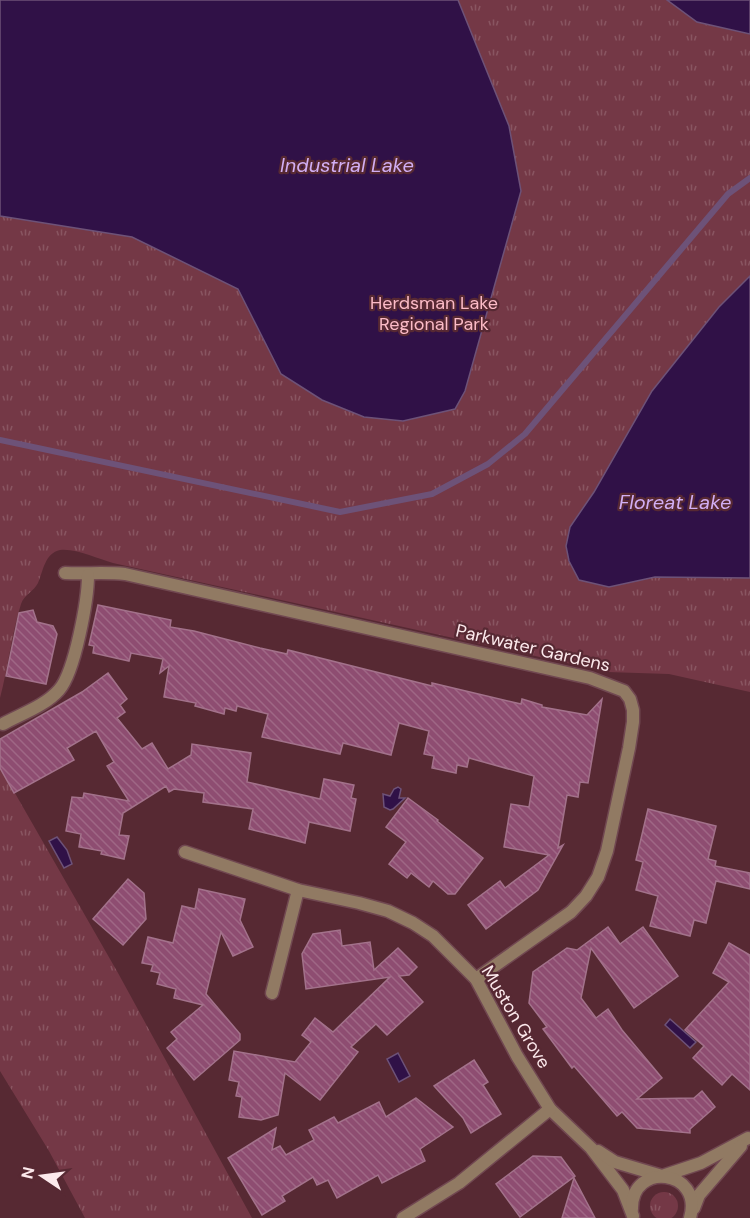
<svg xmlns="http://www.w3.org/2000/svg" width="750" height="1218" font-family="'DM Sans',sans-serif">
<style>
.grass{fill:url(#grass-tufts)}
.water{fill:#301147;stroke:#6d5278;stroke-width:1.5}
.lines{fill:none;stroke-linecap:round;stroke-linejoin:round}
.stream{stroke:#6d5278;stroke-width:6}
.building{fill:url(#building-back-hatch);stroke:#a3728b;stroke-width:1.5}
.street-casing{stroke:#714851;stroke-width:15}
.street{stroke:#917a63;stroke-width:12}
.labels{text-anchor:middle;stroke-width:4.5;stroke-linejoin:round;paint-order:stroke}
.park-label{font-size:18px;fill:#fcbbc7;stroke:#572933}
.street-label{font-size:18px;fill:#fce9ec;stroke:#572933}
.water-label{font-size:20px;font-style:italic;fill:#d1aef4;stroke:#572933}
</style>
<defs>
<pattern id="grass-tufts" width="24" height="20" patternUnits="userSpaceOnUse" patternTransform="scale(1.5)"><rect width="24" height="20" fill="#743846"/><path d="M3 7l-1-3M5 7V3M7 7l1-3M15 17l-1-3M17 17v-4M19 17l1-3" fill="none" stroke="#895561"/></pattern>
<pattern id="building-back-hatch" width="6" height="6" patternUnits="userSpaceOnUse" patternTransform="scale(1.5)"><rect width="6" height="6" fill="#8e4d71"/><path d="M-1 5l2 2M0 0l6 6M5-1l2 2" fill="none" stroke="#9f6785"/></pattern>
</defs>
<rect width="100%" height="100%" fill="#572933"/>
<g class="grass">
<path d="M0,0H750V692L669,674L608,672L113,563C98,559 76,548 60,550C45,553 43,571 38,583C34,591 24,595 21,604C12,632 8,668 0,698Z"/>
<path d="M0,767L118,973L252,1218H85L49,1151L0,1071Z"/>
<circle cx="664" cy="1206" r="14"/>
</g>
<g class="water">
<path d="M0,0H458L509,126L521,191L465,391L455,409L403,421L364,417L322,400L281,374L238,289L132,237L0,216Z"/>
<path d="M667,0H750V34L697,22Z"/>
<path d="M750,276V578L655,577L609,587L579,580L569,561L566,546L570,527L594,492L652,391L719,307Z"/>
<path d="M398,787L401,789L399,798H405L393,809L390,810L384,807L383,794L390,796L394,789Z"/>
<path d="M57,837L67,850L72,864L64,868L49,841Z"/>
<path d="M670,1019L696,1042L690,1048L665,1025Z"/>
<path d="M398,1053L410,1076L399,1082L387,1059Z"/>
</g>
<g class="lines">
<path class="stream" d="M0,440L340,512L432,494L488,464L525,434L728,194L750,178"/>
</g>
<g class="building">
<path d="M98,605L171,620L170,627L194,631L260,648L287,654L288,650L432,686V683L521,704L522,699L542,705V707L587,715L602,699L588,783L580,782L578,797L567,795L558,848L563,845L538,890L486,929L468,905L500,881L505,888L549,855L504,847L511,804L529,807L534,776L469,758L467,767L457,765L456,773L432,768L434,756L424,754L429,731L399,723L391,755L343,743L340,754L262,737L268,714L237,706L236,711L225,708L224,714L195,706L196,703L164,697L169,666L160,673L163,659L131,653L129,661L93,653L94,646L89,645Z"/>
<path d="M33,610L37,622L53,626L57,634L46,684L6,676L19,613Z"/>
<path d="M108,673L127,699L120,705L125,712L117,718L142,749L152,743L168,769L191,755L192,744L251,753L247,782L320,799L324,779L354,785L351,798L356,799L350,831L309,822L305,843L286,838L249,829L253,809L203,802L204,793L174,789L169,792L166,786L123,813L119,835L129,836L124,859L101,854L102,851L79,847L81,834L66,831L72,797L83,798L84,793L129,801L107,766L114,762L96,731L67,748L74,760L14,793L0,768V739L82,692Z"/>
<path d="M408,798L438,820L437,821L483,858L455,894H448L433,881L429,887L411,873L407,878L389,864L406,842L386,827Z"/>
<path d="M648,809L716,826L708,859L716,861L715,866L750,873V889L716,881L706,923L694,920L690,936L650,926L658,896L636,890L643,862L636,860Z"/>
<path d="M128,879L144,893L146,919L123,945L93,919Z"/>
<path d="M199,889L245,899L240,920L253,947L233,956L221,932L206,994L240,1034V1040L194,1080L167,1048L177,1039L171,1032L203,1005L174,998L176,989L157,984L160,973L151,971L153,965L142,963L148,937L173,943L182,906L195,909Z"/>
<path d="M608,927L620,944L643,927L678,976L634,1008L591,948L581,998L596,1018L608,1009L622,1030L662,1078L637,1099L694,1098L702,1091L715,1107L690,1129V1133L637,1128L622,1112L617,1116L574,1066L572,1068L543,1029L547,1027L529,1003L533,972L567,948L577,950Z"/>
<path d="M340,930L342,946L370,942L374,970L398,948L417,967L409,975L399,976L423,1002L387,1035L376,1024L351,1047L358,1052L320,1100L285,1073L278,1115L261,1120L239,1117L242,1097L236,1096L239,1082L229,1080L234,1051L295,1062L311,1042L302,1035L315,1018L333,1032L390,977L306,989L302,954L313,934Z"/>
<path d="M729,943L750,955V1090L732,1074L722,1085L693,1058L704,1046L685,1030L729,982L713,973Z"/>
<path d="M474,1060L488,1082L483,1085L501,1114L471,1133L463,1118L434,1086Z"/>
<path d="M416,1098L453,1127L420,1149L425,1161L382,1183L378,1175L337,1198L328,1180L317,1185L313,1177L282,1196L285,1201L262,1215L228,1158L276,1128L272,1150L280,1146L286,1155L314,1140L309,1130L334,1117L338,1123L379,1102L386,1117Z"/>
<path d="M533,1156L561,1157L575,1176L520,1217L496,1184Z"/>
<path d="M574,1178L595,1218H562Z"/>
</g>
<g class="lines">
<g class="street-casing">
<g id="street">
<path d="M65,573C86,574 105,572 125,574L590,678L624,691L630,699L633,710V722L629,748L607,851L598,877L586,896L571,912L476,979"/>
<path d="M3,724C21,714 45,706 59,690C75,672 88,599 88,575"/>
<path d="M185,852L298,890L359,903L388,911L413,923L433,936L476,979L517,1056L550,1109L591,1148L623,1190L633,1216"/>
<path d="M272,993L298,890"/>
<path d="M598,1151L615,1162L662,1176L701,1163L748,1138"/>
<path d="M694,1208L699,1195L741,1146"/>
<path d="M632,1209C631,1161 704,1169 690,1218"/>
<path d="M403,1218L459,1183L550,1109"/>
</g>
</g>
<use href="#street" class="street"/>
</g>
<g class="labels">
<g class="park-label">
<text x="434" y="309">Herdsman Lake<tspan x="434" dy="21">Regional Park</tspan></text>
</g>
<g class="street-label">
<text transform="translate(533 648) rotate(13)" y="6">Parkwater Gardens</text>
<text transform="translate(516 1017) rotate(59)" y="6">Muston Grove</text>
</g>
<g class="water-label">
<text x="347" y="172">Industrial Lake</text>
<text x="675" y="509">Floreat Lake</text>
</g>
</g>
<g transform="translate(42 1176) rotate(283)" stroke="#572933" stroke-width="4.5" paint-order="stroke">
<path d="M0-4.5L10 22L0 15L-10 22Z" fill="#fce9ec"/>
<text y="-9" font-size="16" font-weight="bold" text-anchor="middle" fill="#fce9ec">N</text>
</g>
</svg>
